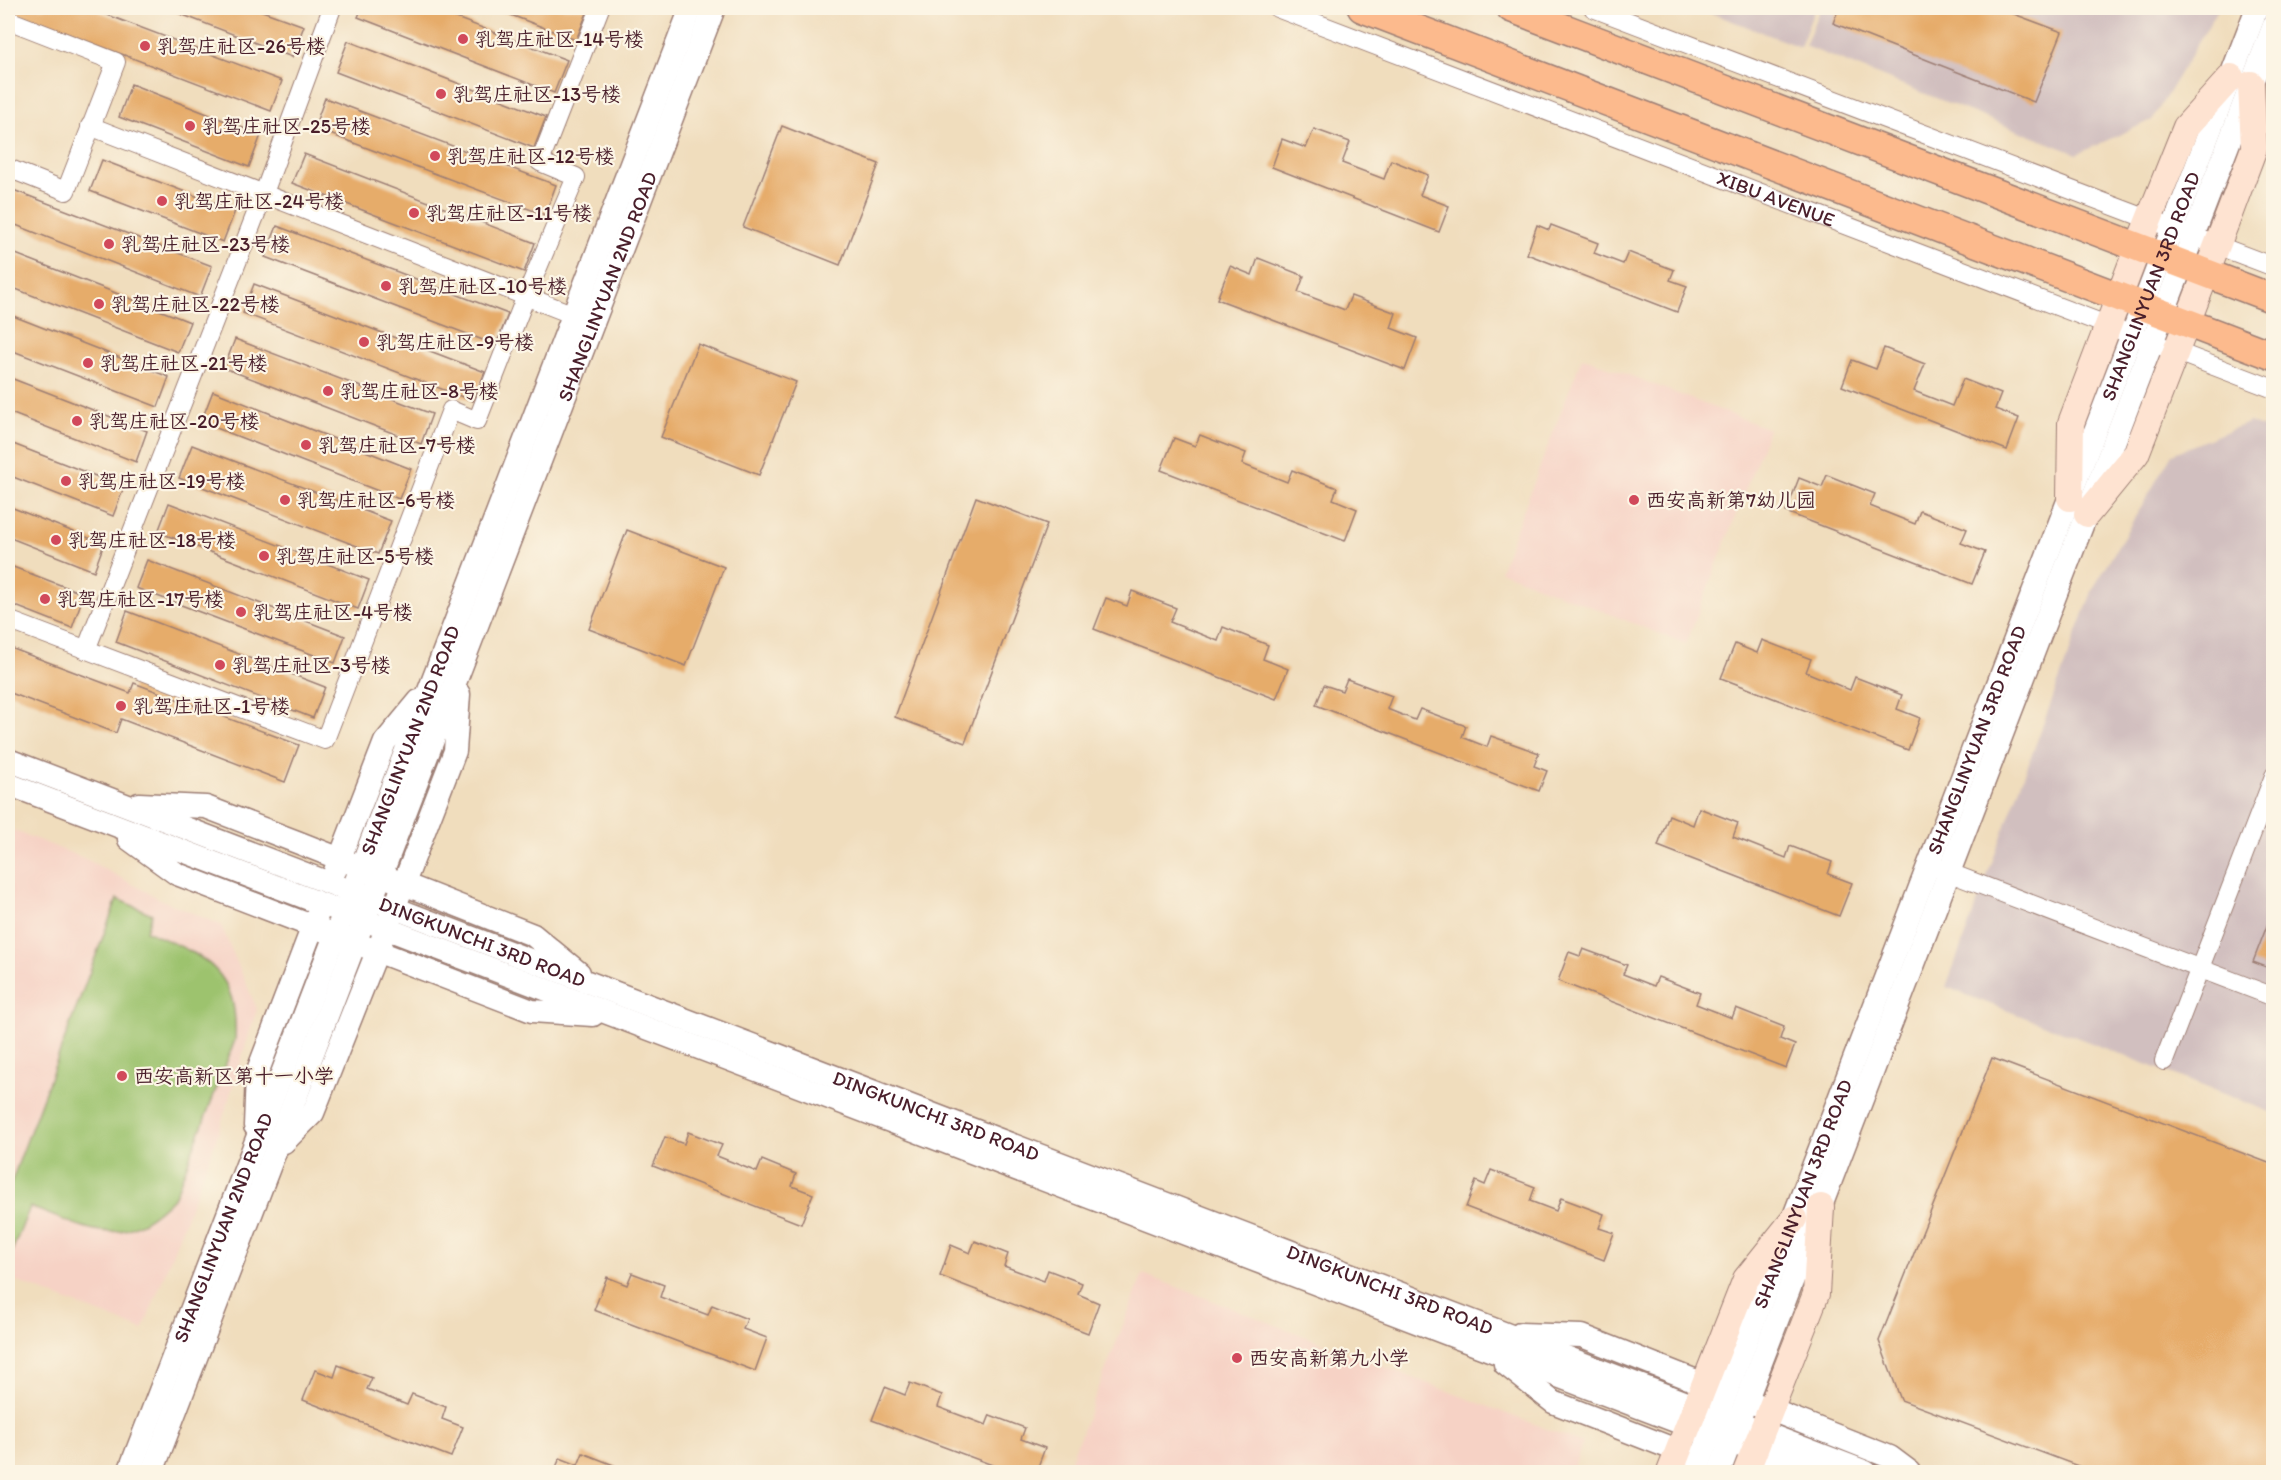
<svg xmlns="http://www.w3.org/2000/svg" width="2281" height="1480" font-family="Itim,'LXGW WenKai TC',sans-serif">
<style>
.built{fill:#f6d2c5}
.industrial{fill:#d1bfbf}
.green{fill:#9dc36e;stroke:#74714c;stroke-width:1.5}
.building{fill:#e6ac6b}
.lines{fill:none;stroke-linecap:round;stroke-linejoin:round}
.minor-casing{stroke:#9d7e74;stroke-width:20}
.tertiary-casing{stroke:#9d7e74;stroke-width:25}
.secondary-casing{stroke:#9d7e74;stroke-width:28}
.primary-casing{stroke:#9d7e74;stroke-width:31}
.minor{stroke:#fff;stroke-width:18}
.tertiary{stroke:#fff;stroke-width:22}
.secondary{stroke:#fee3d1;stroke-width:26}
.primary{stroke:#fcba8d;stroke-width:28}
.poi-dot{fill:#d1495b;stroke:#fcf5e5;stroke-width:2}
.labels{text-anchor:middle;stroke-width:4.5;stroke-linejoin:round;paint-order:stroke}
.poi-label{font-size:20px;fill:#4a1f2b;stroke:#fcf5e5;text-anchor:start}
.street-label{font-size:20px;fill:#4a1f2b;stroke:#fcf5e5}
</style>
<rect width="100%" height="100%" fill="#fcf5e5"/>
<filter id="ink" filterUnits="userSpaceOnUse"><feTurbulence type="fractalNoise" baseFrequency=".0167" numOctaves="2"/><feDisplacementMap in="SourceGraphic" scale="12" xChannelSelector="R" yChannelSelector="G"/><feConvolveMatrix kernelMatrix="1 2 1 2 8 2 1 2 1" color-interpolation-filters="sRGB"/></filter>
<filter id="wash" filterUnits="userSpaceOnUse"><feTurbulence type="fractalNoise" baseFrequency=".008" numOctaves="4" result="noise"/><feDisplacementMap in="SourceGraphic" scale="24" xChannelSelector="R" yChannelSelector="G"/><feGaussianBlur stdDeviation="1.35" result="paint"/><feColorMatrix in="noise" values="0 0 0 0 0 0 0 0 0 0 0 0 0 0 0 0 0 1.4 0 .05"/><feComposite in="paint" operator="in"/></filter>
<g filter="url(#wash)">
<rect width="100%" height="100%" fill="#f0ddbd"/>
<g class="built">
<path d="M1582,357L1769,429L1686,644L1500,571Z"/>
<path d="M8,828L86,859L162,900L221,925L257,1009L215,1143L143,1330L8,1278Z"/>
<path d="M1143,1274L1583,1443L1572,1472H1066Z"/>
</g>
<g class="industrial">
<path d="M1698,8H1815L1800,47Z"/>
<path d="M1820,8H2219L2152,120L2077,154L1805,46Z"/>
<path d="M2250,422L2273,432V1113L1946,987L2093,589L2172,454Z"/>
</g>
<path class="green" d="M117,899L152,914L146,931C204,956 239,968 235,1040L175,1196C120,1253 93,1230 30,1207L8,1261V1191Z"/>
<g id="blocks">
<g class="building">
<path d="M10,8H89L282,81L271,111L9,11Z"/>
<path d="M165,8H254L304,26L292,57Z"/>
<path d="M362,8H430L567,60L554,93L358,17Z"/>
<path d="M493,8H589L576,40Z"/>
<path d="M1839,8H1998L2062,32L2034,102L1833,23Z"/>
<path d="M348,41L546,117L534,148L336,72Z"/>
<path d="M131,84L261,135L249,167L119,117Z"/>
<path d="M325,98L556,185L545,215L314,128Z"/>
<path d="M782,126L879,164L840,265L743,227Z"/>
<path d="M1314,129L1350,142L1342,163L1384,179L1391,160L1428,175L1420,195L1449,206L1439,232L1272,167L1282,139L1306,148Z"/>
<path d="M304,154L535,243L524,272L292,183Z"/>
<path d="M102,160L235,211L223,242L90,191Z"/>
<path d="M8,188L212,266L200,297L8,222Z"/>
<path d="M1537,225L1549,230L1551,225L1598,243L1594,253L1623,264L1628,252L1674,270L1670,280L1687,286L1677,312L1527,254Z"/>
<path d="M277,226L508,314L496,345L265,257Z"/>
<path d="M8,251L190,322L178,352L8,286Z"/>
<path d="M1258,258L1304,276L1298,292L1345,310L1351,296L1396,313L1391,328L1417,338L1405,370L1217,299L1230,266L1252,275Z"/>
<path d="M254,284L485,372L473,401L243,313Z"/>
<path d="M8,314L169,377L158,407L8,349Z"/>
<path d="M235,339L432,414L421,444L224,368Z"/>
<path d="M698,344L796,382L759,475L661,437Z"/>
<path d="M1884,348L1925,364L1914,391L1952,406L1963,379L2001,394L1995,409L2019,418L2007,450L1842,386L1852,360L1876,369Z"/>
<path d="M8,377L147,431L136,462L8,412Z"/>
<path d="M213,391L411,469L399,499L201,422Z"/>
<path d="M1200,435L1246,453L1242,464L1287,482L1292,470L1337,488L1333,499L1357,509L1345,541L1161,470L1174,438L1195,446Z"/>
<path d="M8,442L124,487L113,516L8,475Z"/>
<path d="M192,445L391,521L378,554L179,478Z"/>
<path d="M1827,475L1875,494L1870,506L1915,524L1920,511L1967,529L1961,543L1985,552L1972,584L1786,512L1799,478L1822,487Z"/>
<path d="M976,497L1047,524L965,743L895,717Z"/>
<path d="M169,503L369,580L358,609L158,532Z"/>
<path d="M8,506L104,544L94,571L8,537Z"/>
<path d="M627,530L724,567L686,666L589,629Z"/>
<path d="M147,560L345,636L335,663L136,588Z"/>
<path d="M8,565L84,594L72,628L8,603Z"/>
<path d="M1132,591L1176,608L1170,622L1218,641L1223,627L1268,645L1263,659L1288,669L1276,699L1094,629L1106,598L1127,606Z"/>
<path d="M127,611L325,687L313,718L116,642Z"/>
<path d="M1762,640L1811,659L1806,672L1850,690L1855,677L1902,695L1897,709L1920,718L1908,750L1721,678L1735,644L1757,653Z"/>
<path d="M8,647L130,693L134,683L299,745L285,782L121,719L116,733L8,692Z"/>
<path d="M1347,679L1392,696L1387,709L1415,720L1420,709L1466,726L1462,737L1487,747L1491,736L1539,753L1534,766L1547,771L1539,791L1316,705L1324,685L1342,691Z"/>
<path d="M1699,808L1738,823L1733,837L1786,858L1790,846L1832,862L1828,874L1852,883L1839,916L1658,846L1669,815L1693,825Z"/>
<path d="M2273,910H2274V970L2253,962Z"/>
<path d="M1583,949L1627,965L1623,974L1654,986L1658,977L1700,993L1696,1004L1732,1018L1736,1008L1784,1027L1780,1039L1795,1045L1786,1068L1558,981L1569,952L1580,956Z"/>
<path d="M1992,1058L2274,1165V1472H2094L1901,1400L1879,1341Z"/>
<path d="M688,1132L722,1145L717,1156L757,1172L762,1160L796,1174L792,1186L813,1194L801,1224L653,1166L665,1137L684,1144Z"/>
<path d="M1491,1170L1535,1187L1530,1201L1556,1211L1561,1198L1604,1214L1599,1228L1614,1233L1604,1260L1466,1207L1476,1181L1485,1185Z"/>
<path d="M975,1241L1008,1254L1004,1266L1044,1281L1048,1270L1082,1283L1078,1294L1099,1303L1088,1333L940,1276L951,1245L970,1253Z"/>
<path d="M632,1273L664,1285L660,1297L708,1315L712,1305L747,1319L743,1329L767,1338L755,1371L594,1310L607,1277L627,1285Z"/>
<path d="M338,1365L372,1378L367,1389L407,1405L412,1394L446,1407L442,1419L463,1427L451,1457L303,1400L315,1370L334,1377Z"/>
<path d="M910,1383L942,1395L938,1407L986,1425L990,1415L1025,1428L1021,1439L1045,1448L1036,1472H1011L872,1420L885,1387L905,1395Z"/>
<path d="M583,1453L616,1466L614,1472H554L560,1458L578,1465Z"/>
</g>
</g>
</g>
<g filter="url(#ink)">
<use href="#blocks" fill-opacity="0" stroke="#9d7e74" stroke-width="1.5"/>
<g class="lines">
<g class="minor-casing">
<g id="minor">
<path id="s1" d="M1277,8L2274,389"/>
<path d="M1593,8L2274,267"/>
<path d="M8,20L116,62L66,191L8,168"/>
<path d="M90,126L584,319"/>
<path d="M8,620L325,740L451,410L477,421L526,296L576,177L540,162L600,8"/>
<path d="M86,650L264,193L332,8"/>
<path d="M1937,868L2274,997"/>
<path d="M2164,1061L2274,776"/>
</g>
</g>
<g class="tertiary-casing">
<g id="tertiary">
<path id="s2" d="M8,760L1866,1472"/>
<path d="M8,784L1809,1472"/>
<path d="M139,804L206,807L297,842L533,935L579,973"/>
<path d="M129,839L177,874L532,1011L593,1015"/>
<path d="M335,871L385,742L419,701"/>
<path d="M255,1126L257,1073L318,913"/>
<path d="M284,1142L313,1113L394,909L455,751L459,694"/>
<path d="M1520,1334L1582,1336L1719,1390"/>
<path d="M1505,1364L1553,1402L1694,1457"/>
<path d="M1756,1404L1890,1457L1910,1472"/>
<path id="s3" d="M129,1472L691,8"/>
<path id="s4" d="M152,1472L714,8"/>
<path id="s5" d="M1696,1472L2257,8"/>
<path d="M1719,1472L2274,25"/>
</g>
</g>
<g class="secondary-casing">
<g id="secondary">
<path d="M2070,498L2071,423L2138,247L2186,127L2231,77"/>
<path d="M2087,514L2136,454L2230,212L2254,148L2251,84"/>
<path d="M1670,1472L1746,1279L1794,1219"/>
<path d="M1746,1472L1816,1294L1821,1207"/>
</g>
</g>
<g class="primary-casing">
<g id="primary">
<path d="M1362,8L2274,356"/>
<path d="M1511,8L2274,299"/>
</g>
</g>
<use href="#minor" class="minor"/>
<use href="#tertiary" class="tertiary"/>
<use href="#secondary" class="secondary"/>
<use href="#primary" class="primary"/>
</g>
</g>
<g class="poi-dot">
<circle cx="463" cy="39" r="6"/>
<circle cx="145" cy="46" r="6"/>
<circle cx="441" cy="94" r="6"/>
<circle cx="190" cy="126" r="6"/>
<circle cx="435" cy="156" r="6"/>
<circle cx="162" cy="201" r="6"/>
<circle cx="414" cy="213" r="6"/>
<circle cx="109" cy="244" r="6"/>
<circle cx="386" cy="286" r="6"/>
<circle cx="99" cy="304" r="6"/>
<circle cx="364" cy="342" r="6"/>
<circle cx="88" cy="363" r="6"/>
<circle cx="328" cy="391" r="6"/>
<circle cx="77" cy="421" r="6"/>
<circle cx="306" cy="445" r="6"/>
<circle cx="66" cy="481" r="6"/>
<circle cx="285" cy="500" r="6"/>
<circle cx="1634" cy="500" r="6"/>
<circle cx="56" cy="540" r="6"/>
<circle cx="264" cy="556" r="6"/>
<circle cx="45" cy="599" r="6"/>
<circle cx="241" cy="612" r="6"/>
<circle cx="220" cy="665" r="6"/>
<circle cx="121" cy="706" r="6"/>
<circle cx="122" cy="1076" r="6"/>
<circle cx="1237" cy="1358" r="6"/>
</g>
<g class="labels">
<g class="poi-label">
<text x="475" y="46">乳驾庄社区-14号楼</text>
<text x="157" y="53">乳驾庄社区-26号楼</text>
<text x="453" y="101">乳驾庄社区-13号楼</text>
<text x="202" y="133">乳驾庄社区-25号楼</text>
<text x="447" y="163">乳驾庄社区-12号楼</text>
<text x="174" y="208">乳驾庄社区-24号楼</text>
<text x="426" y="220">乳驾庄社区-11号楼</text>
<text x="121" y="251">乳驾庄社区-23号楼</text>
<text x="398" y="293">乳驾庄社区-10号楼</text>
<text x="111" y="311">乳驾庄社区-22号楼</text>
<text x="376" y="349">乳驾庄社区-9号楼</text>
<text x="100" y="370">乳驾庄社区-21号楼</text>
<text x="340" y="398">乳驾庄社区-8号楼</text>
<text x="89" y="428">乳驾庄社区-20号楼</text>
<text x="318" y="452">乳驾庄社区-7号楼</text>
<text x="78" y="488">乳驾庄社区-19号楼</text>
<text x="297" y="507">乳驾庄社区-6号楼</text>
<text x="1646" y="507">西安高新第7幼儿园</text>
<text x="68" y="547">乳驾庄社区-18号楼</text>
<text x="276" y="563">乳驾庄社区-5号楼</text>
<text x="57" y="606">乳驾庄社区-17号楼</text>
<text x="253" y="619">乳驾庄社区-4号楼</text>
<text x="232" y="672">乳驾庄社区-3号楼</text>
<text x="133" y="713">乳驾庄社区-1号楼</text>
<text x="134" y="1083">西安高新区第十一小学</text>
<text x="1249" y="1365">西安高新第九小学</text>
</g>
<g class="street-label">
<text dy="7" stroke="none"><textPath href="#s1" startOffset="534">XIBU AVENUE</textPath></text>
<text dy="7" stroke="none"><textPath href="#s4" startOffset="1270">SHANGLINYUAN 2ND ROAD</textPath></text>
<text dy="7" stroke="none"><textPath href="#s5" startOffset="1270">SHANGLINYUAN 3RD ROAD</textPath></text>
<text dy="7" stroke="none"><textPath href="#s3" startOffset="784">SHANGLINYUAN 2ND ROAD</textPath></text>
<text dy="7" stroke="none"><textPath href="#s5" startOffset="784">SHANGLINYUAN 3RD ROAD</textPath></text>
<text dy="7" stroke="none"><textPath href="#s2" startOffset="508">DINGKUNCHI 3RD ROAD</textPath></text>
<text dy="7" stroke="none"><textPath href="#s2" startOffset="994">DINGKUNCHI 3RD ROAD</textPath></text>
<text dy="7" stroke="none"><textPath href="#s5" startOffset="298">SHANGLINYUAN 3RD ROAD</textPath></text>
<text dy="7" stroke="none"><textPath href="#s3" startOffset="262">SHANGLINYUAN 2ND ROAD</textPath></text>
<text dy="7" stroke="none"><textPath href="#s2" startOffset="1480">DINGKUNCHI 3RD ROAD</textPath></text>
</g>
</g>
<rect width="2281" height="1480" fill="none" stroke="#fcf5e5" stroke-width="30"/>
</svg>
